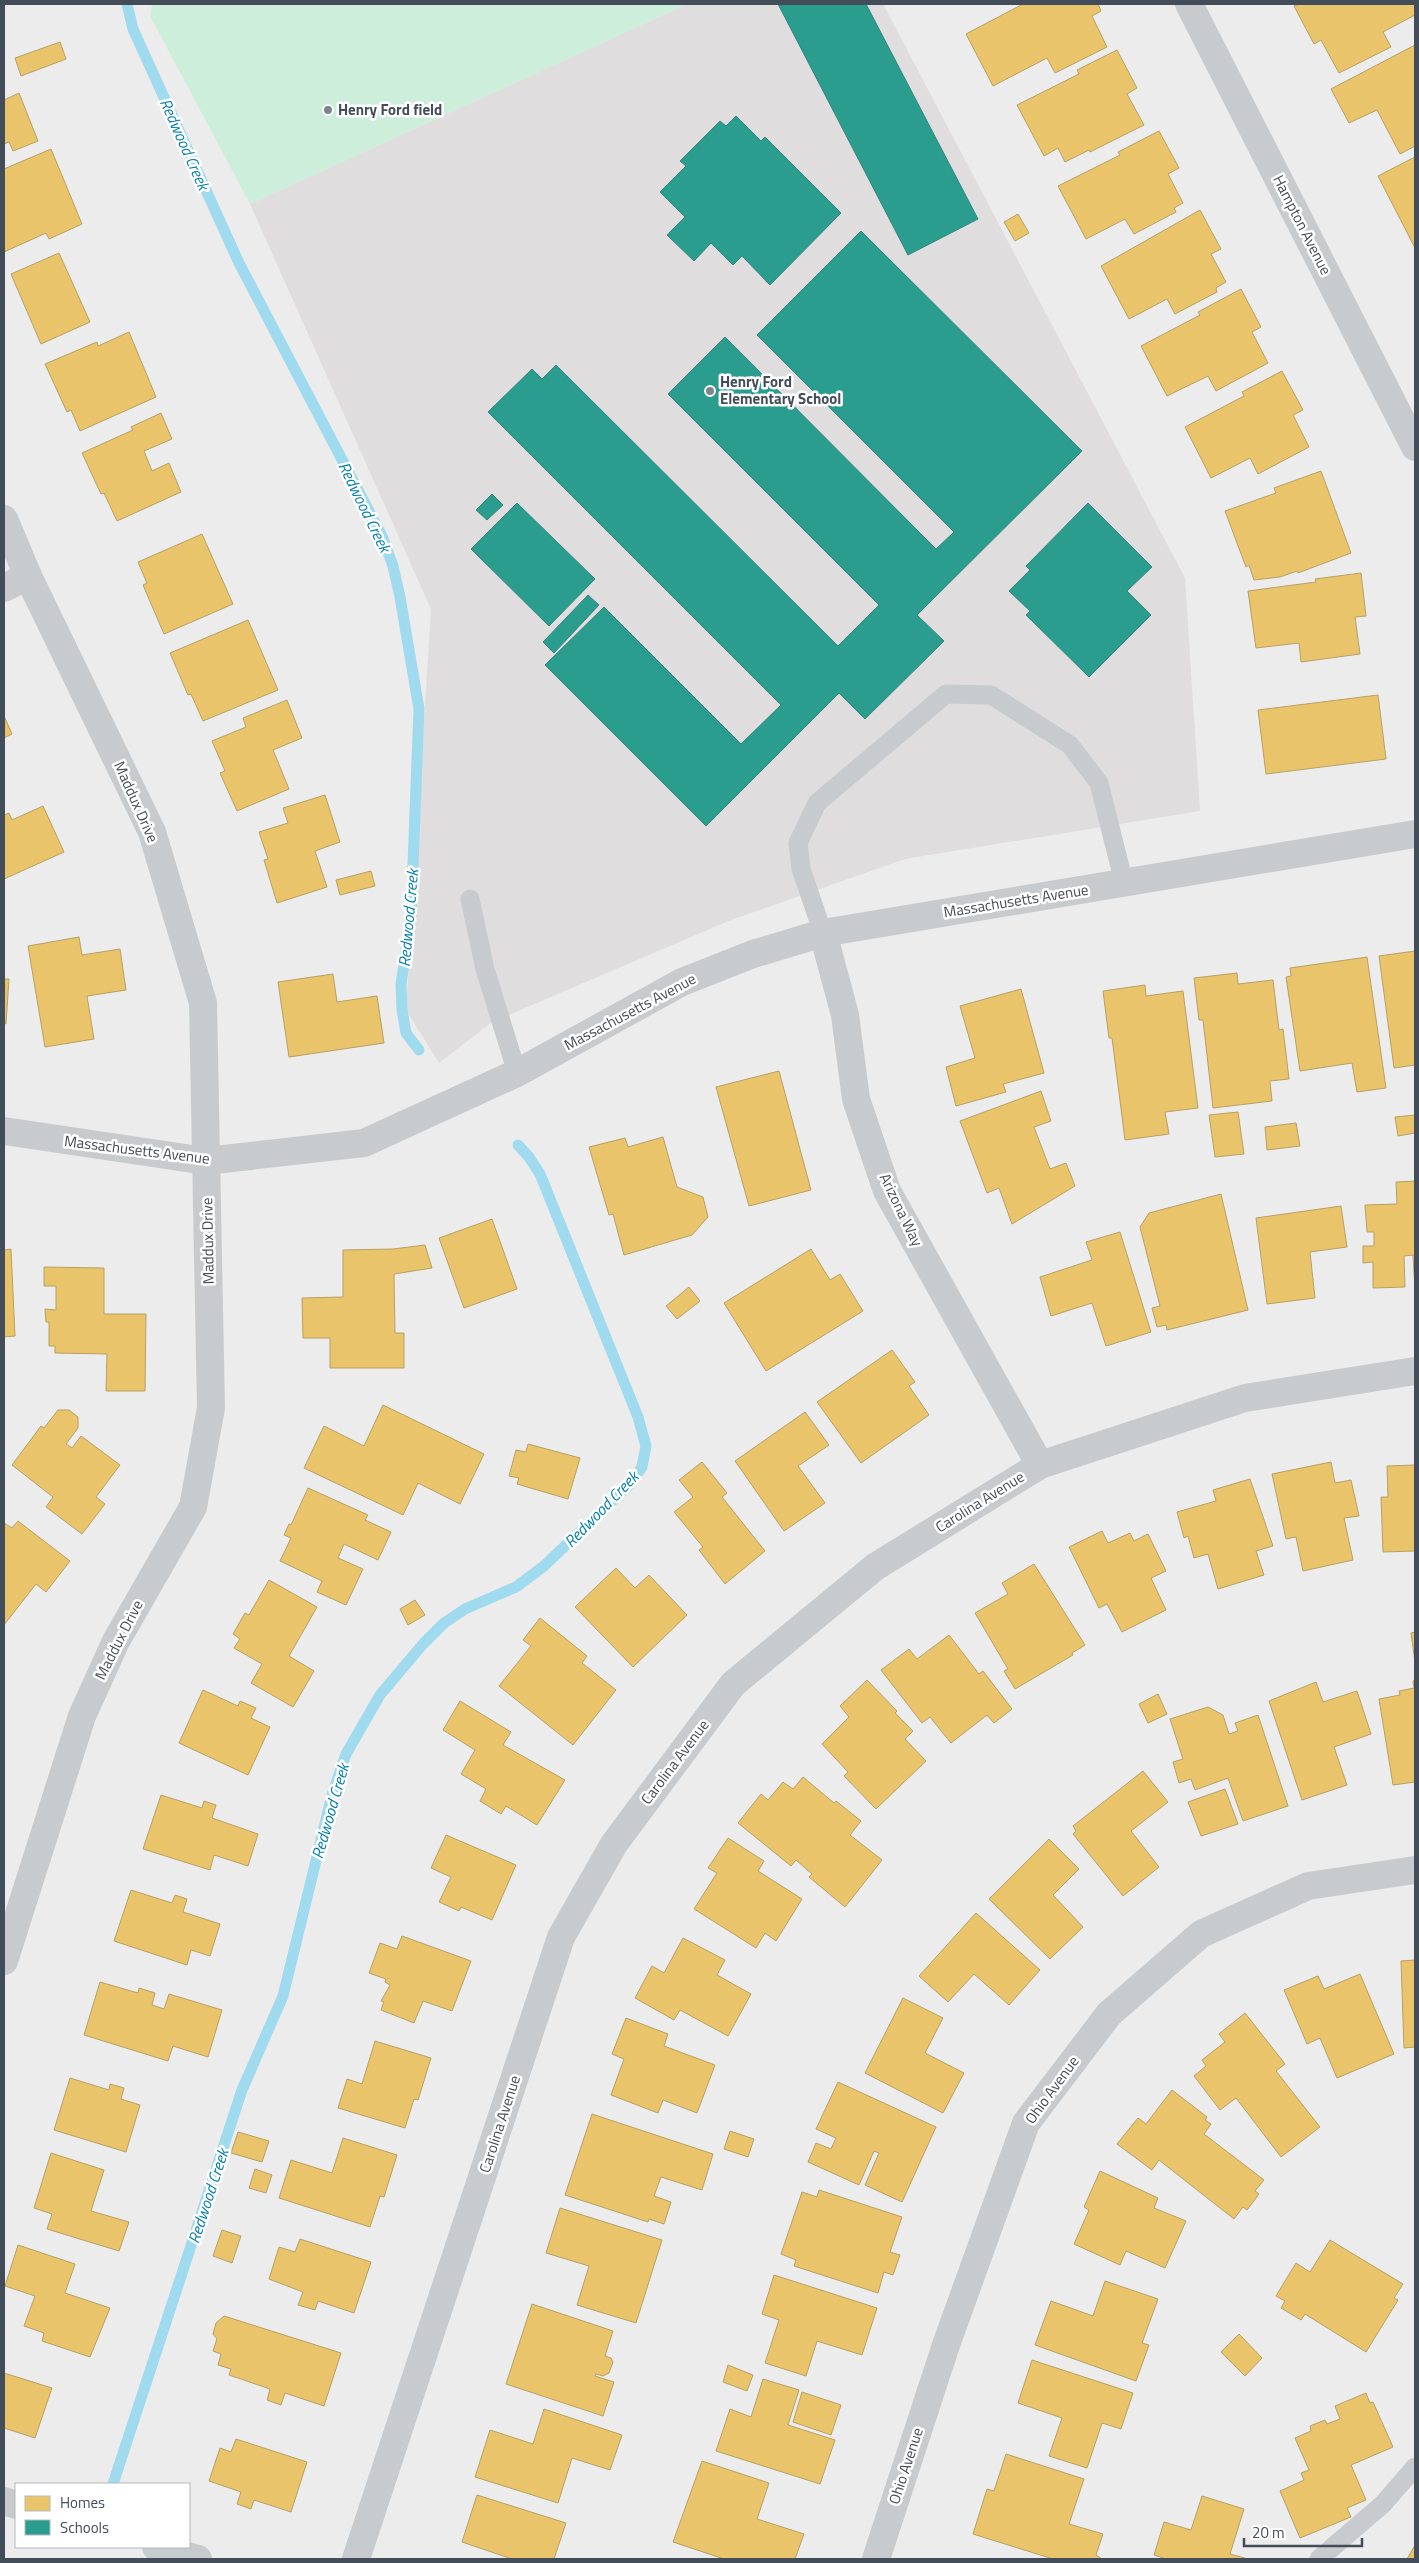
<svg xmlns="http://www.w3.org/2000/svg" width="1419" height="2563" font-family="'Titillium Web',sans-serif">
<style>
.education{fill:#dfddde}
.green{fill:#ceeedc}
.homes{fill:#e9c46a;stroke:#b7a065}
.schools{fill:#2a9d8f;stroke:#32857f}
.lines{fill:none;stroke-linecap:round;stroke-linejoin:round}
.stream{stroke:#a0daef;stroke-width:11}
.service{stroke:#c8cbcd;stroke-width:19}
.minor{stroke:#c8cbcd;stroke-width:28}
.poi-dot{fill:#7e858c;stroke:#fff;stroke-width:2}
.labels{text-anchor:middle;stroke-width:5;stroke-linejoin:round;paint-order:stroke}
.poi-label{font-size:15px;font-weight:bold;fill:#434d59;stroke:#fff;text-anchor:start}
.street-label{font-size:15px;fill:#434d59;stroke:#fff}
.water-label{font-size:16px;font-style:italic;fill:#047fab;stroke:#fff}
</style>
<rect width="100%" height="100%" fill="#edecec"/>
<path class="education" d="M687,4H883L1185,578L1200,811L905,859L731,920L492,1022L439,1063L406,1010L431,609L250,204Z"/>
<path class="green" d="M152,4H687L250,204L150,16Z"/>
<g class="homes">
<path d="M1023,4H1098L1101,11L1092,16L1107,47L1055,73L1047,58L993,86L966,34Z"/>
<path d="M1299,4H1415V15L1383,32L1391,47L1339,73L1321,40L1314,44L1294,6Z"/>
<path d="M60,42L66,59L21,76L15,58Z"/>
<path d="M1415,45V146L1400,154L1377,110L1349,123L1331,89Z"/>
<path d="M1117,50L1137,88L1127,94L1144,125L1090,152L1089,150L1065,162L1058,148L1044,156L1017,105L1079,74L1077,70Z"/>
<path d="M19,93L38,141L13,151L9,142L4,144V100Z"/>
<path d="M1159,131L1179,168L1168,174L1183,203L1174,208L1176,212L1134,234L1125,219L1086,239L1058,186L1120,155L1118,152Z"/>
<path d="M51,149L82,224L49,239L46,233L4,252V169Z"/>
<path d="M1415,157V248L1378,176Z"/>
<path d="M1200,210L1221,249L1211,254L1226,282L1216,288L1217,292L1175,314L1167,299L1129,319L1101,266Z"/>
<path d="M1018,214L1029,233L1015,241L1004,222Z"/>
<path d="M59,253L90,322L41,344L11,274Z"/>
<path d="M1241,289L1261,327L1252,332L1268,363L1216,391L1208,376L1167,396L1141,346L1200,315L1198,312Z"/>
<path d="M129,332L156,397L80,431L71,410L67,412L45,364L97,342L98,346Z"/>
<path d="M1282,371L1303,410L1293,415L1309,447L1258,474L1250,458L1211,478L1185,427L1244,396L1242,392Z"/>
<path d="M161,413L172,439L144,451L152,471L169,463L181,492L117,521L104,493L101,494L82,453L133,430L131,427Z"/>
<path d="M1321,471L1351,553L1298,573L1297,571L1280,577L1254,580L1249,565L1246,567L1225,511L1276,493L1274,488Z"/>
<path d="M202,534L233,604L164,634L143,585L147,583L138,562Z"/>
<path d="M1361,573L1366,616L1355,617L1360,654L1301,662L1299,643L1256,648L1248,591L1316,582L1315,579Z"/>
<path d="M248,620L278,690L203,721L191,694L188,695L170,653Z"/>
<path d="M1378,695L1386,759L1266,774L1258,710Z"/>
<path d="M287,700L302,738L273,750L289,789L237,811L220,773L225,771L212,741L246,727L243,718Z"/>
<path d="M4,716L12,734L4,738Z"/>
<path d="M325,795L340,842L315,851L327,887L277,903L264,860L268,859L259,832L288,823L283,808Z"/>
<path d="M43,806L64,852L4,879V815L9,813L12,820Z"/>
<path d="M371,871L375,886L340,895L336,880Z"/>
<path d="M79,937L82,955L120,949L126,990L87,996L94,1039L45,1047L28,946Z"/>
<path d="M1415,951V1065L1394,1068L1379,956Z"/>
<path d="M1367,957L1386,1088L1357,1092L1352,1063L1300,1071L1286,977L1291,976L1290,968Z"/>
<path d="M1237,973L1238,984L1273,980L1279,1030L1283,1029L1289,1079L1270,1081L1272,1101L1213,1108L1203,1020H1199L1194,978Z"/>
<path d="M333,974L337,1002L377,996L384,1043L289,1057L278,982Z"/>
<path d="M4,979H9L6,1024L4,1023Z"/>
<path d="M1145,985L1146,996L1183,991L1198,1108L1165,1112L1169,1134L1125,1140L1112,1038H1109L1103,991Z"/>
<path d="M1021,989L1044,1073L1003,1084L1006,1092L956,1106L946,1067L975,1058L960,1006Z"/>
<path d="M779,1071L811,1190L749,1206L716,1087Z"/>
<path d="M1041,1091L1051,1121L1034,1127L1050,1169L1066,1163L1075,1186L1012,1224L999,1188L987,1193L960,1121Z"/>
<path d="M1238,1112L1244,1154L1215,1157L1209,1115Z"/>
<path d="M1415,1115V1133L1398,1136L1395,1117Z"/>
<path d="M1296,1123L1300,1146L1267,1150L1265,1127Z"/>
<path d="M663,1137L677,1187L703,1197L708,1217L692,1235L624,1255L613,1214L609,1215L589,1147L625,1138L628,1147Z"/>
<path d="M1415,1181V1290L1413,1255L1404,1256L1405,1287L1373,1288V1262L1363,1263V1246H1374V1232H1367L1365,1205L1397,1204L1396,1182Z"/>
<path d="M1221,1194L1248,1310L1167,1330L1166,1325L1157,1327L1152,1308L1160,1306L1140,1227L1149,1213Z"/>
<path d="M1341,1206L1347,1247L1310,1252L1315,1298L1267,1304L1256,1218Z"/>
<path d="M492,1219L517,1289L464,1308L439,1238Z"/>
<path d="M1120,1232L1151,1332L1106,1346L1092,1303L1051,1316L1040,1277L1092,1260L1086,1242Z"/>
<path d="M425,1245L432,1268L394,1274L395,1333H404V1368H330V1338H303L302,1298L343,1297V1250L393,1249Z"/>
<path d="M11,1249L15,1336L4,1337V1250Z"/>
<path d="M811,1249L830,1280L840,1274L863,1311L766,1371L724,1303Z"/>
<path d="M44,1267L104,1268V1314H146L145,1391H106L107,1354L55,1353V1346H49V1322H46L45,1309L56,1310V1286H44Z"/>
<path d="M689,1287L700,1301L677,1319L666,1306Z"/>
<path d="M892,1350L915,1382L909,1386L929,1415L861,1463L817,1402Z"/>
<path d="M383,1405L484,1454L460,1504L418,1483L403,1515L304,1468L324,1426L364,1446Z"/>
<path d="M58,1410H69L78,1417V1428L66,1444L72,1448L81,1436L120,1465L96,1497L105,1504L82,1534L46,1507L53,1497L12,1465L41,1426L44,1428Z"/>
<path d="M805,1412L829,1445L798,1466L825,1503L784,1531L735,1461Z"/>
<path d="M528,1444L580,1458L568,1499L517,1484L519,1478L509,1476L516,1450L526,1452Z"/>
<path d="M702,1462L727,1493L722,1497L765,1551L725,1584L699,1550L703,1547L674,1512L693,1497L679,1480Z"/>
<path d="M1331,1462L1335,1483L1351,1480L1359,1516L1344,1518L1353,1560L1303,1571L1296,1537L1286,1539L1272,1474Z"/>
<path d="M1415,1465V1551L1383,1552L1381,1497H1388L1387,1466Z"/>
<path d="M1250,1479L1273,1546L1256,1551L1264,1575L1218,1589L1208,1554L1194,1558L1188,1536L1184,1538L1177,1512L1216,1501L1213,1490Z"/>
<path d="M308,1488L368,1515L365,1520L391,1532L378,1560L344,1544L338,1558L363,1569L346,1605L317,1592L322,1581L280,1561L291,1538L284,1535L289,1524L291,1525Z"/>
<path d="M18,1521L70,1561L46,1592L36,1584L4,1625V1523L12,1528Z"/>
<path d="M1102,1531L1108,1543L1130,1533L1134,1541L1148,1534L1166,1571L1151,1578L1166,1610L1122,1632L1107,1604L1099,1608L1069,1547Z"/>
<path d="M1034,1564L1085,1645L1072,1653L1073,1655L1015,1689L1004,1671L1008,1669L975,1613L1008,1594L1002,1583Z"/>
<path d="M616,1568L635,1588L649,1575L687,1615L633,1667L575,1607Z"/>
<path d="M269,1580L317,1607L289,1656L314,1671L293,1707L251,1683L262,1664L234,1648L240,1639L233,1634L245,1613L249,1615Z"/>
<path d="M415,1600L425,1615L408,1625L400,1609Z"/>
<path d="M540,1618L587,1656L582,1663L616,1690L573,1745L499,1686L531,1646L523,1640Z"/>
<path d="M1415,1632V1662L1411,1633Z"/>
<path d="M949,1635L979,1674L983,1671L1012,1709L994,1723L987,1715L951,1743L930,1717L922,1723L881,1670L909,1649L917,1659Z"/>
<path d="M867,1680L897,1711L895,1713L913,1731L905,1739L926,1761L876,1809L844,1776L848,1772L822,1744L849,1717L840,1706Z"/>
<path d="M1415,1680V1782L1393,1785L1379,1699L1400,1695L1399,1691L1414,1688L1413,1681Z"/>
<path d="M1316,1682L1323,1702L1357,1691L1371,1734L1334,1747L1347,1785L1302,1800L1269,1701Z"/>
<path d="M203,1690L238,1706L240,1701L256,1708L251,1718L270,1727L248,1775L179,1743Z"/>
<path d="M1158,1694L1167,1714L1148,1723L1139,1704Z"/>
<path d="M460,1701L511,1732L503,1745L565,1780L537,1825L506,1806L501,1814L480,1801L486,1789L461,1774L475,1750L443,1730Z"/>
<path d="M1208,1707L1223,1715L1229,1734L1238,1731L1235,1723L1258,1715L1288,1806L1243,1821L1228,1778L1195,1790L1191,1779L1179,1783L1173,1762L1183,1759L1170,1719Z"/>
<path d="M1143,1771L1168,1802L1131,1831L1159,1867L1123,1896L1073,1834L1076,1831L1073,1826Z"/>
<path d="M803,1777L834,1803L836,1801L861,1821L850,1835L882,1860L845,1907L809,1877L812,1874L796,1860L791,1866L738,1823L761,1794L768,1800L783,1782L793,1789Z"/>
<path d="M1225,1789L1238,1824L1201,1836L1188,1802Z"/>
<path d="M161,1795L202,1808L204,1801L216,1805L212,1818L258,1834L248,1866L214,1855L210,1870L143,1849Z"/>
<path d="M446,1835L516,1865L492,1920L461,1907L459,1911L439,1902L451,1877L431,1868Z"/>
<path d="M728,1838L764,1861L758,1871L802,1899L776,1941L765,1933L756,1948L694,1909L717,1873L708,1868Z"/>
<path d="M1049,1839L1079,1869L1053,1895L1083,1927L1050,1959L989,1899Z"/>
<path d="M131,1890L172,1903L175,1895L187,1899L183,1912L220,1924L210,1956L191,1950L187,1965L114,1941Z"/>
<path d="M976,1913L1040,1970L1009,2005L974,1974L948,2002L919,1976Z"/>
<path d="M402,1936L471,1961L452,2011L423,2001L414,2023L381,2010L384,2002L381,2001L390,1985L385,1982L386,1979L369,1973L380,1943L397,1949Z"/>
<path d="M683,1938L725,1960L717,1975L751,1994L728,2036L680,2010L674,2020L635,1998L652,1966L664,1973Z"/>
<path d="M1415,1960V2047L1404,2048L1401,1961Z"/>
<path d="M1360,1974L1394,2054L1337,2078L1320,2038L1307,2044L1284,1990L1318,1976L1324,1989Z"/>
<path d="M100,1982L138,1993L139,1988L155,1993L152,2005L164,2009L169,1994L222,2010L208,2057L173,2046L168,2061L84,2035Z"/>
<path d="M903,1998L943,2018L925,2053L964,2073L943,2113L865,2073Z"/>
<path d="M1245,2013L1285,2064L1276,2071L1320,2127L1281,2157L1236,2098L1220,2110L1194,2076L1206,2066L1202,2060L1225,2042L1219,2034Z"/>
<path d="M626,2018L668,2034L664,2046L715,2065L697,2113L663,2100L658,2113L611,2095L624,2059L612,2054Z"/>
<path d="M375,2041L431,2058L418,2100L414,2099L405,2128L338,2108L347,2079L362,2084Z"/>
<path d="M70,2078L109,2090L110,2084L124,2088L121,2099L140,2105L126,2152L54,2130Z"/>
<path d="M838,2082L936,2127L902,2202L865,2185L879,2153L874,2151L859,2185L808,2162L816,2143L831,2149L836,2138L816,2129Z"/>
<path d="M1172,2090L1207,2117L1205,2120L1211,2124L1204,2134L1264,2180L1255,2191L1259,2194L1247,2210L1243,2207L1234,2219L1159,2160L1152,2170L1117,2144L1138,2118L1146,2124Z"/>
<path d="M592,2114L713,2154L702,2190L661,2177L654,2196L671,2202L664,2224L649,2219L648,2222L565,2195Z"/>
<path d="M730,2131L754,2139L748,2157L724,2149Z"/>
<path d="M238,2132L269,2141L262,2162L231,2153Z"/>
<path d="M343,2138L397,2155L384,2197L380,2196L370,2227L279,2198L291,2160L332,2173Z"/>
<path d="M51,2153L104,2170L91,2211L129,2222L119,2251L47,2229L52,2214L34,2208Z"/>
<path d="M255,2169L272,2175L266,2193L249,2188Z"/>
<path d="M1100,2171L1158,2198L1154,2208L1186,2221L1165,2268L1126,2251L1120,2265L1074,2244L1089,2210L1084,2207Z"/>
<path d="M819,2190L902,2217L890,2252L900,2255L893,2275L884,2272L878,2293L794,2266L796,2260L781,2254L802,2192L817,2197Z"/>
<path d="M560,2208L662,2240L636,2323L577,2305L589,2266L546,2253Z"/>
<path d="M222,2230L241,2236L232,2263L213,2256Z"/>
<path d="M300,2239L371,2262L354,2313L318,2301L315,2310L298,2305L303,2292L269,2279L279,2247L295,2252Z"/>
<path d="M1330,2240L1403,2284L1394,2298L1398,2300L1366,2352L1305,2314L1301,2320L1281,2308L1285,2301L1276,2296L1296,2263L1310,2272Z"/>
<path d="M18,2245L75,2264L65,2293L110,2308L90,2357L42,2341L44,2333L24,2326L35,2296L5,2286Z"/>
<path d="M774,2275L877,2308L862,2355L817,2341L806,2376L765,2363L779,2320L762,2314Z"/>
<path d="M1105,2281L1158,2299L1142,2343L1149,2345L1136,2381L1035,2345L1051,2301L1093,2316Z"/>
<path d="M532,2304L613,2331L605,2356L611,2358L613,2362L609,2373L603,2376L596,2374L595,2376L614,2382L603,2416L506,2384Z"/>
<path d="M224,2316L341,2353L324,2406L285,2393L281,2405L267,2400L270,2389L229,2375L231,2369L218,2365L221,2354L213,2351L217,2339L213,2334L216,2323Z"/>
<path d="M1239,2334L1262,2358L1245,2376L1221,2352Z"/>
<path d="M1032,2360L1133,2393L1121,2429L1102,2423L1087,2468L1049,2456L1062,2418L1018,2403Z"/>
<path d="M728,2365L753,2375L747,2391L723,2382Z"/>
<path d="M4,2373L52,2388L35,2438L4,2428Z"/>
<path d="M763,2379L799,2390L788,2425L835,2440L820,2484L716,2451L730,2409L751,2417Z"/>
<path d="M802,2392L841,2405L831,2435L793,2422Z"/>
<path d="M1366,2393L1370,2403L1373,2402L1393,2447L1351,2465L1366,2500L1347,2508L1351,2517L1300,2538L1280,2491L1304,2480L1301,2473L1309,2470L1295,2438L1311,2431L1310,2426L1325,2420L1327,2424L1340,2419L1335,2406Z"/>
<path d="M544,2409L622,2435L610,2470L572,2458L558,2503L475,2477L490,2430L533,2444Z"/>
<path d="M236,2439L307,2462L291,2512L254,2500L251,2509L237,2504L241,2492L209,2481L220,2448L231,2452Z"/>
<path d="M1006,2454L1084,2479L1069,2524L1103,2534L1096,2555L1102,2559H1053L973,2534L987,2489L994,2491Z"/>
<path d="M702,2461L769,2483L757,2519L804,2534L795,2559H724L673,2542Z"/>
<path d="M477,2495L566,2523L554,2559H512L462,2542Z"/>
<path d="M1202,2496L1244,2509L1230,2554L1248,2559H1166L1154,2555L1164,2522L1191,2530Z"/>
<path d="M1415,2545V2559H1407Z"/>
</g>
<g class="schools">
<path d="M778,4H866L978,219L908,255Z"/>
<path d="M736,116L761,141L765,137L841,213L770,285L742,256L733,265L711,243L694,261L667,235L685,217L660,192L686,166L680,161L720,121L726,126Z"/>
<path d="M861,231L1082,451L917,615L944,641L865,719L839,693L706,826L545,665L604,607L741,744L781,705L488,412L532,369L542,379L556,365L838,646L879,605L668,394L725,337L936,549L954,532L757,335Z"/>
<path d="M492,494L503,505L487,520L476,510Z"/>
<path d="M517,503L595,579L549,626L471,549Z"/>
<path d="M1088,503L1152,567L1127,591L1151,615L1089,677L1026,615L1030,611L1009,591L1030,570L1026,566Z"/>
<path d="M588,595L599,605L554,653L543,642Z"/>
</g>
<g class="lines">
<g class="stream">
<path d="M127,4L133,29L239,263L382,536L393,566L400,597L419,709L411,916L401,984L402,1010L406,1033L419,1050"/>
<path d="M113,2484L242,2090L283,1996L332,1795L346,1754L380,1695L423,1644L444,1623L465,1609L516,1587L544,1566L629,1485L642,1467L646,1446L638,1417L540,1174L529,1157L518,1145"/>
</g>
<g class="service">
<path d="M470,899L485,969L517,1073"/>
<path d="M823,933L801,869L798,843L817,803L946,694L991,695L1070,745L1099,783L1124,883"/>
<path d="M1319,2559L1383,2504L1415,2467"/>
</g>
<g class="minor">
<path d="M1189,4L1415,447"/>
<path d="M4,519L28,576L152,832L203,1003L211,1408L193,1507L116,1641L82,1716L4,1961"/>
<path d="M4,588L28,576"/>
<path d="M823,933L845,1015L856,1099L887,1191L1040,1465"/>
<path d="M4,1131L206,1161L364,1143L517,1073L682,982L753,954L823,933L1415,834"/>
<path d="M4,2501L16,2505"/>
<path d="M156,2547L198,2559"/>
<path d="M356,2559L561,1937L614,1844L733,1684L875,1567L1040,1465L1245,1398L1415,1371"/>
<path d="M876,2559L946,2345L1026,2123L1109,2014L1201,1934L1308,1886L1415,1870"/>
</g>
</g>
<g class="poi-dot">
<circle cx="328" cy="110" r="5"/>
<circle cx="710" cy="391" r="5"/>
</g>
<g class="labels">
<g class="poi-label">
<text x="338" y="115">Henry Ford field</text>
<text x="720" y="387">Henry Ford<tspan x="720" dy="17">Elementary School</tspan></text>
</g>
<g class="street-label">
<text transform="translate(1302 225) rotate(63)" y="5">Hampton Avenue</text>
<text transform="translate(136 802) rotate(66)" y="5">Maddux Drive</text>
<text transform="translate(1016 901) rotate(-9)" y="5">Massachusetts Avenue</text>
<text transform="translate(630 1012) rotate(-28)" y="5">Massachusetts Avenue</text>
<text transform="translate(137 1150) rotate(7)" y="5">Massachusetts Avenue</text>
<text transform="translate(901 1210) rotate(64)" y="5">Arizona Way</text>
<text transform="translate(208 1241) rotate(-91)" y="5">Maddux Drive</text>
<text transform="translate(980 1502) rotate(-32)" y="5">Carolina Avenue</text>
<text transform="translate(119 1640) rotate(-63)" y="5">Maddux Drive</text>
<text transform="translate(675 1762) rotate(-53)" y="5">Carolina Avenue</text>
<text transform="translate(1052 2090) rotate(-54)" y="5">Ohio Avenue</text>
<text transform="translate(500 2124) rotate(-72)" y="5">Carolina Avenue</text>
<text transform="translate(906 2466) rotate(-72)" y="5">Ohio Avenue</text>
</g>
<g class="water-label">
<text transform="translate(185 144) rotate(66)" y="6">Redwood Creek</text>
<text transform="translate(365 507) rotate(64)" y="6">Redwood Creek</text>
<text transform="translate(408 918) rotate(-85)" y="6">Redwood Creek</text>
<text transform="translate(601 1509) rotate(-46)" y="6">Redwood Creek</text>
<text transform="translate(330 1811) rotate(-74)" y="6">Redwood Creek</text>
<text transform="translate(208 2196) rotate(-72)" y="6">Redwood Creek</text>
</g>
</g>
<rect width="1419" height="2563" fill="none" stroke="#434d59" stroke-width="10"/>
<rect x="15" y="2483" width="175" height="65" fill="#ffffff" stroke="#b4b8bd"/>
<rect x="25" y="2496" width="25" height="15" fill="#e9c46a" stroke="#b4b8bd"/>
<text x="60" y="2508" font-size="15" fill="#434d59">Homes</text>
<rect x="25" y="2520" width="25" height="15" fill="#2a9d8f" stroke="#b4b8bd"/>
<text x="60" y="2533" font-size="15" fill="#434d59">Schools</text>
<path d="M1244 2538v8h118v-8" fill="none" stroke="#434d59" stroke-width="2.5"/>
<text x="1252" y="2538" font-size="15" fill="#434d59" stroke="#ffffff" stroke-width="4" paint-order="stroke">20 m</text>
</svg>
